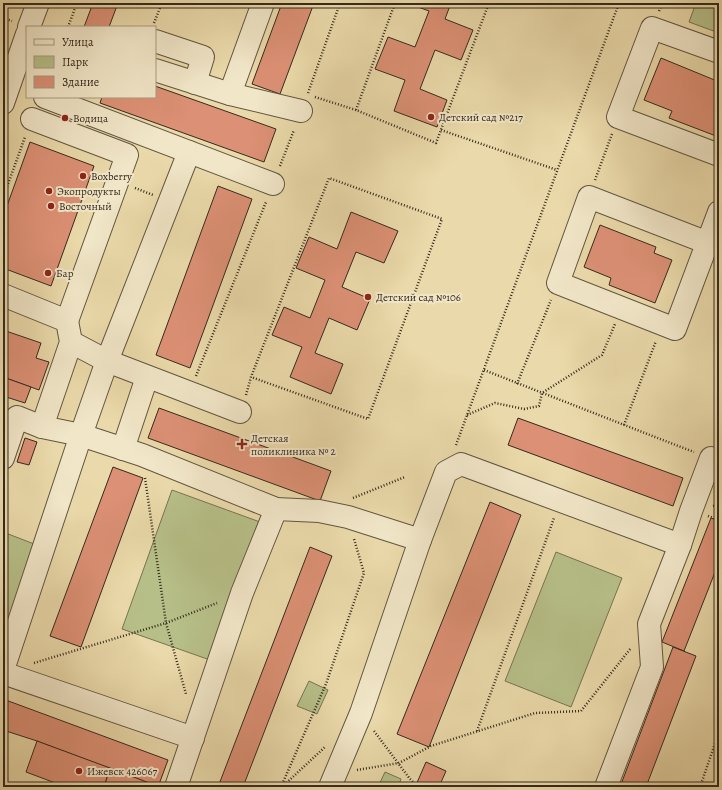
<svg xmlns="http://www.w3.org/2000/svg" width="722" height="790" font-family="Alegreya,serif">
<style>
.green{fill:#b7bf88;stroke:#767452}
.building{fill:#dc9075;stroke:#342a1d}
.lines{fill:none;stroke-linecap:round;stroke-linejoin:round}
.minor-casing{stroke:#625640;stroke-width:24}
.path{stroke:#342a1d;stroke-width:2.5;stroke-dasharray:1 2;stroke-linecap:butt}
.minor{stroke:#f1e6c8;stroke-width:22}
.poi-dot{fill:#8f2418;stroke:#f1e6c8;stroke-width:1.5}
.labels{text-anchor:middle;stroke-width:4;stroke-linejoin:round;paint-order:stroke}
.poi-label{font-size:11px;fill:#342a1d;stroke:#f1e6c8;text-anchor:start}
</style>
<rect width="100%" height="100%" fill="#ead9aa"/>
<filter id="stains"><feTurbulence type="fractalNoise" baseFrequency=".005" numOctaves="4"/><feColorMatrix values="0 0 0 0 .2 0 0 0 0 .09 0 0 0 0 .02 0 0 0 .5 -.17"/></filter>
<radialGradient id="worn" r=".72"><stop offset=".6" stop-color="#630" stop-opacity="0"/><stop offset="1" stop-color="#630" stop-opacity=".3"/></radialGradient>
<g class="green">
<path d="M696,3H719V33L689,22Z"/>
<path d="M172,490L260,522L210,660L122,629Z"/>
<path d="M3,532L42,547L3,644Z"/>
<path d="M556,552L622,578L571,707L505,681Z"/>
<path d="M309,681L328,690L317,714L297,706Z"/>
<path d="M385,772L401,779L398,787H378Z"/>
</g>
<g class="building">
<path d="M93,3H118L109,27H84Z"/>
<path d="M282,3H314L280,94L252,84Z"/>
<path d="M407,3H451L445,19L473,30L461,60L435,50L420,89L447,100L437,127L394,111L405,80L375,69L388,37L415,47L429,11Z"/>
<path d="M661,58L717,81L715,86L719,88V128L716,136L669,118L672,111L644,100Z"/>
<path d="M155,86L276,129L264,162L100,103L102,97H155Z"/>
<path d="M30,142L94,166L51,286L3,268V217Z"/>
<path d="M218,186L252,199L190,368L156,355Z"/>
<path d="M351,212L398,231L384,263L356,252L342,287L370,299L357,330L329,318L315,353L343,364L331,394L290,377L302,347L272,335L284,307L310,318L325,280L296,268L309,237L337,249Z"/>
<path d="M600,225L656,247L654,253L672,260L655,303L609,285L611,278L584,267Z"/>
<path d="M3,330L41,343L36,358L49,362L39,390L3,377Z"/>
<path d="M3,377L31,387L25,403L3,396Z"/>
<path d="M159,408L331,471L320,501L148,438Z"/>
<path d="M518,418L683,478L673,506L508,445Z"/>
<path d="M25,438L37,442L29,465L17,462Z"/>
<path d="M113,467L143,478L81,647L50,636Z"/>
<path d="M490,502L521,515L429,747L397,734Z"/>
<path d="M711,518L719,521V562L684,651L662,642Z"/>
<path d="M310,547L332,556L243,787H218Z"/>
<path d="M673,647L696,656L646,787H620Z"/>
<path d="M3,699L168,760L158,787L37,741L3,730Z"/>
<path d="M37,741L110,768L104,787H66L26,772Z"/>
<path d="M426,762L446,771L439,787H421L416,785Z"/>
<path d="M110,768L152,784L151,787H104Z"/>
</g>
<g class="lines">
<g class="minor-casing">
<g id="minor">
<path d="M29,27L38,3"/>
<path d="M155,41L203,57L195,83"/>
<path d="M719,52L652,28L618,117L719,155"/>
<path d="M155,70L230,94L301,111"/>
<path d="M230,94L263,3"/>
<path d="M45,97L273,184"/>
<path d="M3,103L27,34"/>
<path d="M32,119L127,155L67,321"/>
<path d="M708,243L589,197L558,283L675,329L719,212"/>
<path d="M3,295L67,321L71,342L42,427"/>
<path d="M71,342L107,361L240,412"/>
<path d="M123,449L147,377"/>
<path d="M3,458L17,417L42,427L81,435L142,455L276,509L319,511L348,517L420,540"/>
<path d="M3,670L81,435L107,361L189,152"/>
<path d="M3,673L193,738"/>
<path d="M176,787L242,593L276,509"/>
<path d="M330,787L361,713L420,540L446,472L461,464L680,545"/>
<path d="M606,787L652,667L649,624L680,545L691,511L711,458"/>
</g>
</g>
<g class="path">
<path d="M659,11L662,3"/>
<path d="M3,18L12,21"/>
<path d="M154,23L162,3"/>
<path d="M68,27L77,3"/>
<path d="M308,93L340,3"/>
<path d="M315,97L356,110L436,143L489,3"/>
<path d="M356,110L395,3"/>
<path d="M441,130L557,170"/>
<path d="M280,166L294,130"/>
<path d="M595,180L612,134"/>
<path d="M135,188L153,195"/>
<path d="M3,198L25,137"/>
<path d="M484,370L655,437L694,452"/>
<path d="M196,376L266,202"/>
<path d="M517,384L551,300"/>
<path d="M246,395L251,377L329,178L442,219L368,419L251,377"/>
<path d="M467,415L495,403L524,409L539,406L542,393L602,355L615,324"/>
<path d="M624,425L656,341"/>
<path d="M456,445L619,3"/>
<path d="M145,478L166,623L186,694"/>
<path d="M353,498L405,477"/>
<path d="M713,506L719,505"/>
<path d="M708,516L719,520"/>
<path d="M34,663L166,623L217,603"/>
<path d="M374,731L410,779L418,787"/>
<path d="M477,731L554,518"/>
<path d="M357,770L399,763L431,746L535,713L581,711L631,648"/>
<path d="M3,784L10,787"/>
<path d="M281,787L326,684L364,573L354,539"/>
<path d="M282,787L325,747"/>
<path d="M700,787L719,732"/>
</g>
<use href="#minor" class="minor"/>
</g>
<g class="poi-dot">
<circle cx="431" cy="117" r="4"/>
<circle cx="65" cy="118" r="4"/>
<circle cx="83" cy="176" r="4"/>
<circle cx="49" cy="191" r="4"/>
<circle cx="51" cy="206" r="4"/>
<circle cx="48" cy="273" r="4"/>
<circle cx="368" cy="297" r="4"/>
<path d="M240 438h4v4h4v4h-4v4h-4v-4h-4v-4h4z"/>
<circle cx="79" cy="771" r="4"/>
</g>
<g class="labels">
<g class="poi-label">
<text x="439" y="121">Детский сад №217</text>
<text x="73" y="122">Водица</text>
<text x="91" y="180">Boxberry</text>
<text x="57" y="195">Экопродукты</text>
<text x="59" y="210">Восточный</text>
<text x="56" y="277">Бар</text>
<text x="376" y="301">Детский сад №106</text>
<text x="251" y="442">Детская<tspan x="251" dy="13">поликлиника № 2</tspan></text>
<text x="87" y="775">Ижевск 426067</text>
</g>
</g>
<rect width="722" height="790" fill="none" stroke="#ead9aa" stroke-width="16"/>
<rect x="4" y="4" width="714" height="782" fill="none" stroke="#342a1d" stroke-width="2"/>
<rect x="8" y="8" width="706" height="774" fill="none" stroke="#342a1d"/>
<rect x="26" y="26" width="130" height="72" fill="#f1e6c8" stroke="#a59b84"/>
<rect x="34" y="39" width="20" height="6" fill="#f1e6c8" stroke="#a59b84"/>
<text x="62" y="46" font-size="12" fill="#342a1d">Улица</text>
<rect x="34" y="56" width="20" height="12" fill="#b7bf88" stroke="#a59b84"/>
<text x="62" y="66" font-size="12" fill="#342a1d">Парк</text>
<rect x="34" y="76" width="20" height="12" fill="#dc9075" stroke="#a59b84"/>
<text x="62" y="86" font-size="12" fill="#342a1d">Здание</text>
<rect width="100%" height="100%" filter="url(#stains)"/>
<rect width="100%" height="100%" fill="url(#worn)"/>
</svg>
